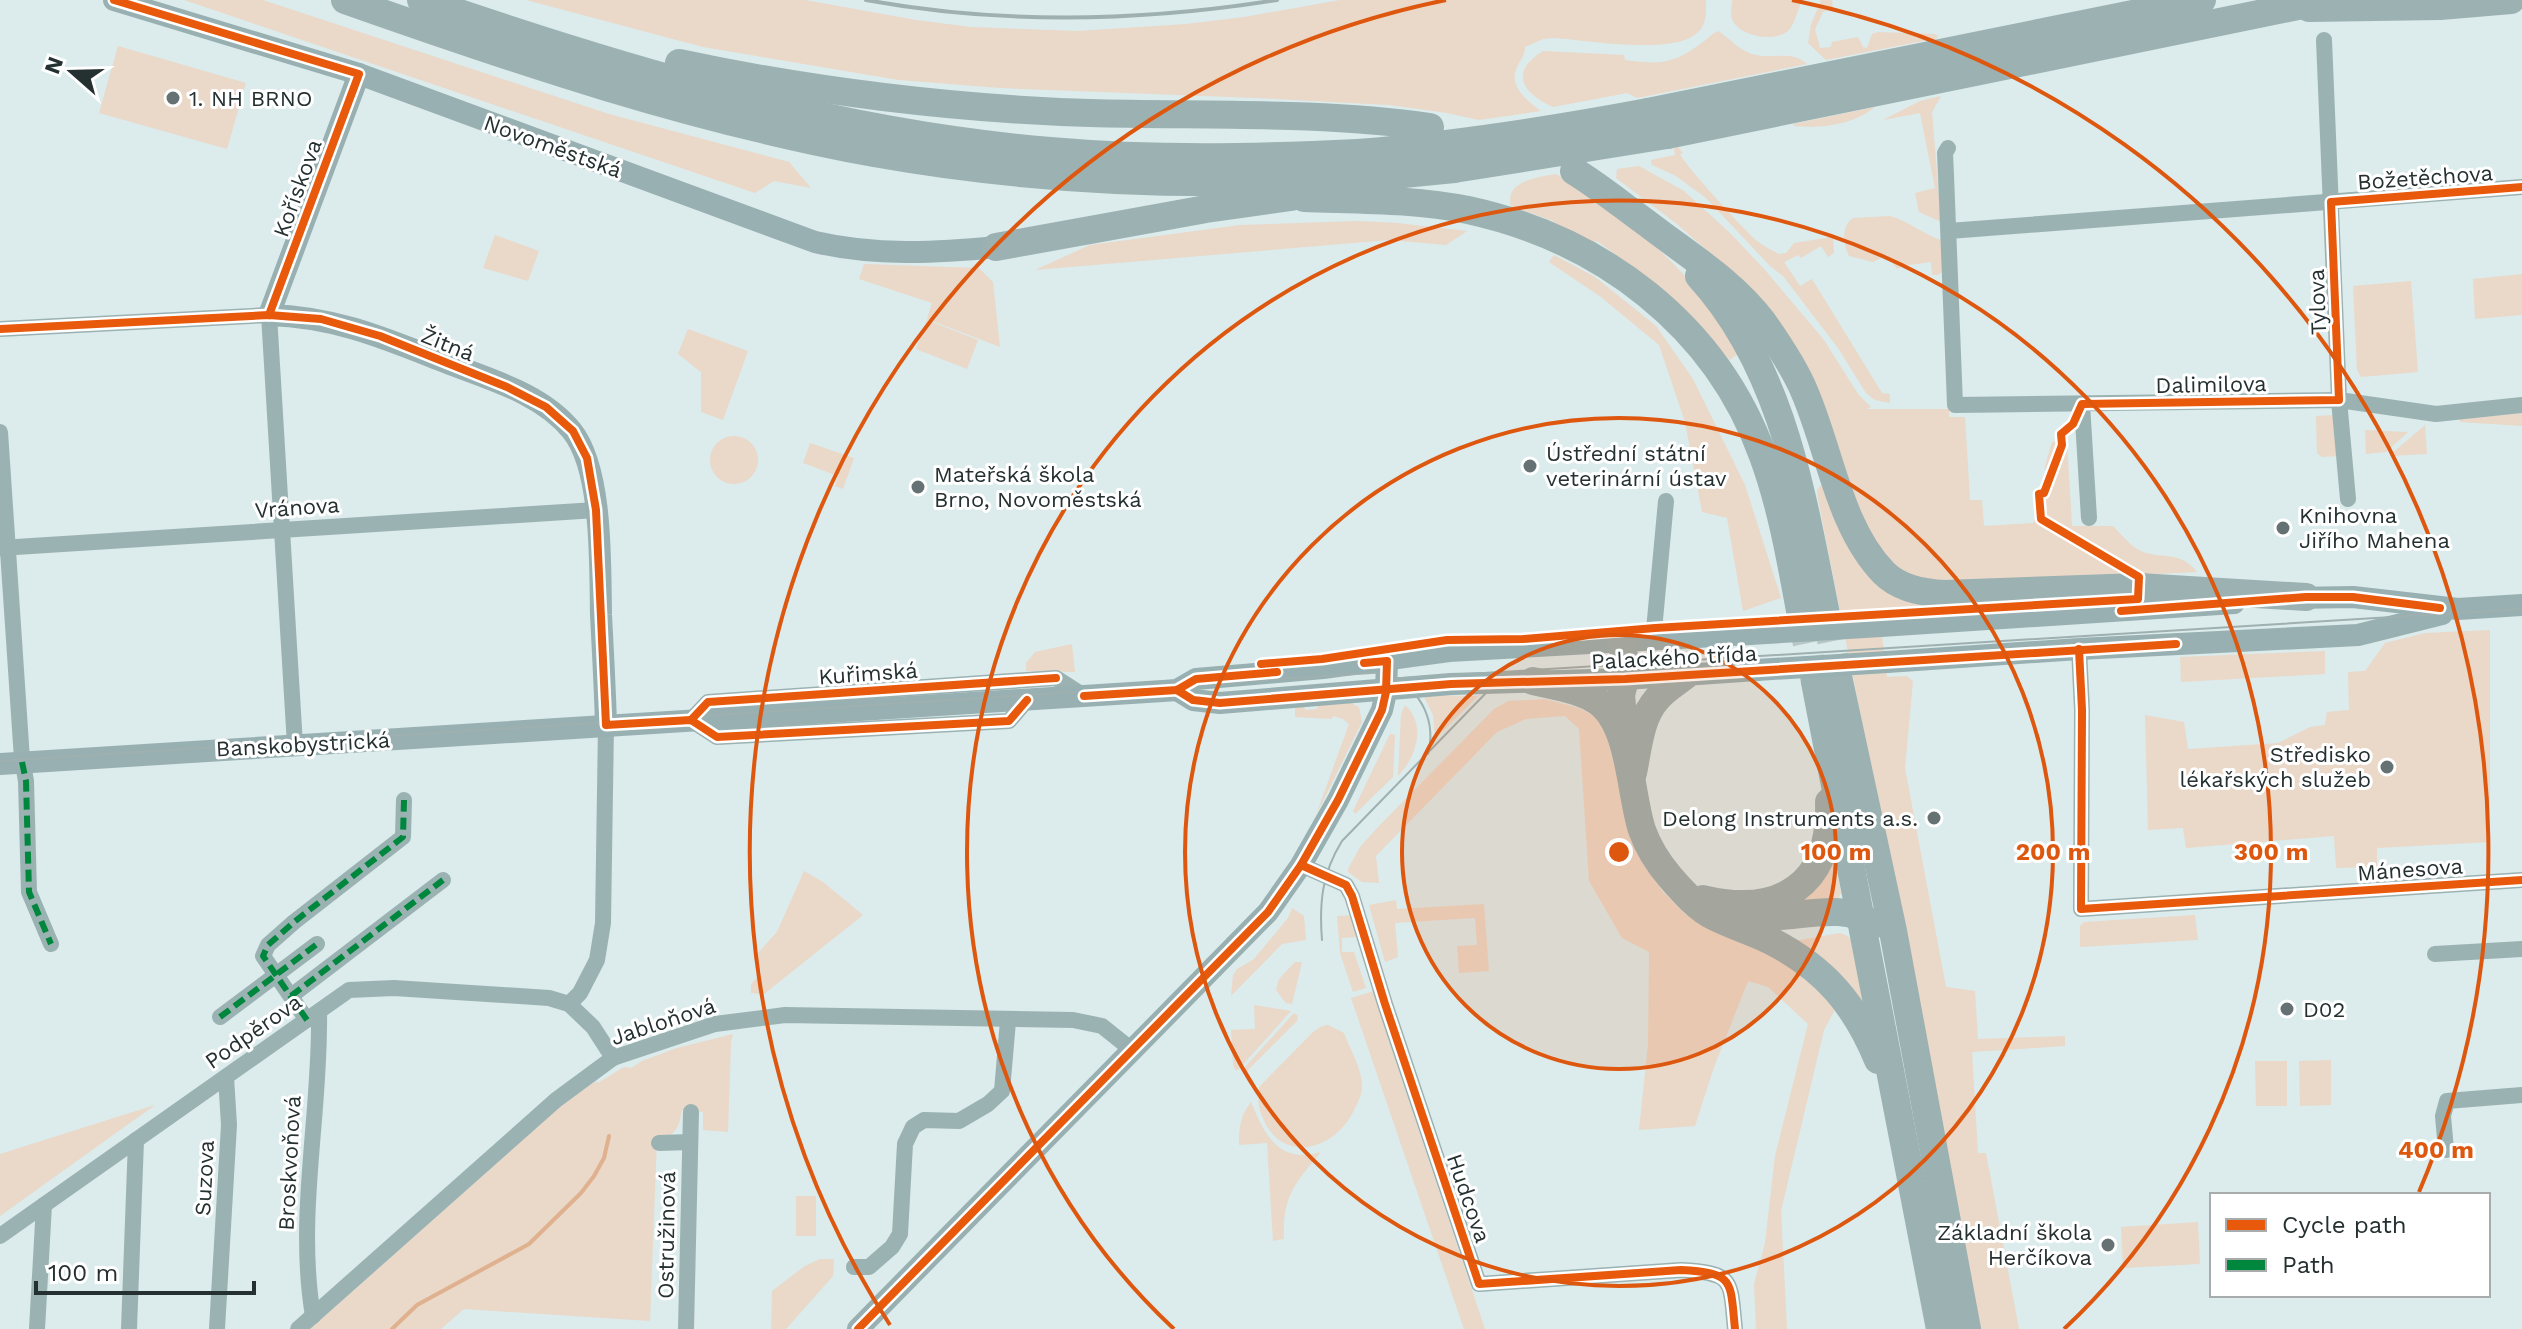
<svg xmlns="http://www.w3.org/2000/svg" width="2522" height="1329" font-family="'Work Sans',sans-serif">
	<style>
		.green { fill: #ead8c8 }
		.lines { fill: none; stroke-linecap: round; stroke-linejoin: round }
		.stream { stroke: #e0b18f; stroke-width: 4 }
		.highway-tunnel { stroke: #b7c6c6; stroke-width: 28; stroke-dasharray: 28 14; stroke-linecap: butt }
		.street { stroke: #9bb2b3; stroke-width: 16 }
		.secondary { stroke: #98b0b1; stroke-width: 22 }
		.highway { stroke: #9cb1b2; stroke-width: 28 }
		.tram { stroke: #9fb0b0; stroke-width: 2 }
		.rail { stroke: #9fb0b0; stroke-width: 4 }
		.secondary-bridge { stroke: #98b0b1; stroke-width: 22 }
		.highway-bridge { stroke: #9cb1b2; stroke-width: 28 }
		.quiet { stroke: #00873e; stroke-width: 6; stroke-dasharray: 12 6; stroke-linecap: butt }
		.cycleway-casing { stroke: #fff; stroke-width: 13 }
		.cycleway { stroke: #e8590c; stroke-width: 8 }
		.ring { fill: none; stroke: #de570e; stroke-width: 4 }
		.poi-dot { fill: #657172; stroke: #fff; stroke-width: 3 }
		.labels { text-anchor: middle; stroke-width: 6; stroke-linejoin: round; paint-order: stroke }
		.poi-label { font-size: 22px; fill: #253030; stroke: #fff; text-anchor: start }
		.street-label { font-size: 22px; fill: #253030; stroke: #fff }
		.centre { fill: #de570e; stroke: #fff; stroke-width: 4 }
		.ring-label { font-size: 24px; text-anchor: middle; font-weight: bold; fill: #de570e; stroke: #fff; stroke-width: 6; stroke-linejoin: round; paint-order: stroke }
	</style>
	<rect width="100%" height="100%" fill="#dcebec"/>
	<g class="green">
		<polygon points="184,0 263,0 609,114 789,162 811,188 774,181 755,193"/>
		<path d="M526,0H805L916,20L971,27L1077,31L1186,24L1244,17L1340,0H1706C1706,10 1707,22 1700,30C1679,57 1587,40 1554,38L1543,39L1525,47C1525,56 1519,61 1516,70C1509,87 1529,102 1541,111L1479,120L1447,113L1389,105L1256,98L1000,88L899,80L703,47Z"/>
		<path d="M1732,0H1802C1798,9 1795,23 1789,30C1776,43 1739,37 1732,19C1730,14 1732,6 1732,0Z"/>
		<polygon points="1821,0 1832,0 1833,8 1823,12 1815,29 1820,48 1831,47 1832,42 1858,37 1863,47 1867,48 1872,34 1878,32 1936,34 1938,38 1826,60 1808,43 1811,25"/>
		<path d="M1718,31C1731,39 1740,52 1756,55C1774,59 1792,50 1807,64L1637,98L1627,93L1553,107C1522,93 1509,72 1543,51L1624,55L1625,60C1660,65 1674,64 1703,42C1709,38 1711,34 1718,31Z"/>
		<polygon points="118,46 246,83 227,149 99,113"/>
		<polygon points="1941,96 1932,112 1941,222 1919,212 1915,193 1935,188 1920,113 1883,120 1920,101"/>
		<path d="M1875,107C1855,124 1821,129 1794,126L1793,124Z"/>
		<path d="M1678,147L1683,153L1680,154C1683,163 1745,231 1757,241C1763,246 1772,250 1779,254L1786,253L1794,243L1826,238L1833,234L1834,253L1828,257L1821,246L1801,258L1798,255L1784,262L1800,286L1812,279L1882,393L1890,394V403L1875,400L1866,393L1838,348L1783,276L1770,266L1706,198L1676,176L1652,165L1651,160L1675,155L1674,148Z"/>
		<path d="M1639,166L1684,191L1730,233L1765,270L1824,340L1858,394L1871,407L1866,409H1949V417H1965L1970,500H1982L1984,526L2033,523L2045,501V466L2052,442H2067L2072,526H2113C2121,534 2132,548 2143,552C2164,559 2181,551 2197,572L1932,585L1889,564L1711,254L1677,224L1616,178L1617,169Z"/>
		<path d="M1556,174C1614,208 1669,252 1710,306C1721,320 1729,338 1739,353L1730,360L1664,290L1597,241L1594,244L1553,225V221L1511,206C1504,181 1538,177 1556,174Z"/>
		<path d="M1890,216C1909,221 1924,235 1944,241V270L1938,275H1932L1931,262L1903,266L1897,269L1887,255L1873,262L1849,256C1843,244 1841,226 1853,218Z"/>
		<polygon points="1357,221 1397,223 1467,231 1446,245 1389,240 1035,270 1090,245 1240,225"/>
		<polygon points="495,235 539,251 528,281 483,268"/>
		<polygon points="1554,255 1595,277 1656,326 1693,379 1745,485 1781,598 1743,611 1727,518 1702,512 1685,422 1659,345 1601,297 1549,262"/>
		<polygon points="864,264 979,268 993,282 1000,347 927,319 932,303 859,279"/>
		<polygon points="2522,274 2522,315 2475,319 2473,279"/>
		<polygon points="2411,281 2418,372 2361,377 2357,370 2353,286"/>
		<polygon points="927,320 978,340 967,369 916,349"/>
		<polygon points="688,329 748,351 723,420 701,412 701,372 678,354"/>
		<polygon points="2522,413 2522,426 2460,422 2460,419"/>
		<polygon points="2334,415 2339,456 2322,457 2317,453 2316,416"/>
		<polygon points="2425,425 2427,454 2389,456"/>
		<polygon points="2365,430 2408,432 2386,452 2366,454"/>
		<circle cx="734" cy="460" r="24"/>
		<polygon points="810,443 854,458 843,489 835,486 838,476 803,463"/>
		<polygon points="1822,484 1874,572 1977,604 1879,611 1887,677 1907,676 1913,681 1905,768 1946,987 1975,991 1978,1039 2065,1036 2065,1046 1972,1052 1978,1153 1986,1153 2019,1329 1981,1329 1818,499 1817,490"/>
		<polygon points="2490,630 2490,842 2377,848 2377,867 2336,868 2334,836 2186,848 2183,828 2148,830 2145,715 2184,722 2188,749 2278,743 2310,727 2325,725 2327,712 2349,710 2348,672 2365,671 2385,643 2425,633"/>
		<polygon points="1072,644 1075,672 1026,671 1026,663 1035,652"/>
		<polygon points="2325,651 2325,674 2181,682 2180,657"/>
		<polygon points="1423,695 1478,696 1435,739 1433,715"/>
		<polygon points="1545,699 1579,708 1596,717 1600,712 1641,860 1663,892 1685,914 1776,955 1837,1006 1824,1030 1781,1211 1787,1329 1756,1329 1754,1284 1765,1243 1775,1156 1808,1024 1768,987 1748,981 1713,1070 1695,1126 1639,1130 1648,1044 1649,952 1622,938 1589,881 1579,729 1565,716 1526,719 1497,732 1376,856 1379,883 1362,882 1348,872 1348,869 1360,847 1379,826 1494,709 1508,701"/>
		<polygon points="1351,703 1359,707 1362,722 1316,815 1349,724 1343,719 1333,716 1332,719 1295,717 1295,706 1304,706 1305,710 1317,709 1318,705"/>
		<path d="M1405,705C1427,725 1416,757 1398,776L1401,714Z"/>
		<polygon points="1390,734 1395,735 1393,777 1355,814 1353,811"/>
		<polygon points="1834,856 1841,893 1837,903 1788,903"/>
		<polygon points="804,871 823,882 863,915 764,994 751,993 751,984 761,973 756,955 777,932"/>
		<polygon points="1396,900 1397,909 1484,904 1489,971 1459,973 1457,946 1477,945 1475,918 1395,923 1398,957 1385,962 1369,905"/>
		<polygon points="1292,908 1304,916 1306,940 1282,944 1231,996 1233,975 1237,969 1254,959 1288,918"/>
		<polygon points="1354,915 1389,1041 1485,1329 1464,1329 1351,998 1374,991 1356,937 1342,938 1342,952 1354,952 1366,988 1353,992 1340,953 1337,916"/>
		<polygon points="2195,915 2198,940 2080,947 2080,926 2084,922"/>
		<polygon points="1840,933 1848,936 1851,941 1864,1006 1794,941"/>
		<polygon points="1295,962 1302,962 1292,1004 1286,1003 1276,990 1279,979"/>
		<polygon points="1254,1005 1291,1011 1238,1070 1235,1070 1233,1064 1231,1030 1255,1029"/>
		<polygon points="1294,1013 1298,1016 1297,1021 1246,1072 1245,1067"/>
		<path d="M1328,1025L1344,1033C1350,1049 1362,1069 1362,1086C1362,1096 1356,1106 1352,1114C1330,1153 1280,1163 1262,1116C1258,1106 1257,1097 1260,1086L1313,1032L1322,1026Z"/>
		<path d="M733,1034L731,1042L728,1132L703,1130V1112L682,1110C679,1128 676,1136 657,1139L650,1321L464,1309L441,1329H310L561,1106L596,1081L598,1083L624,1067L631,1068L642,1061L677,1048Z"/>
		<polygon points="2331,1060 2331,1105 2300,1106 2299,1061"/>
		<polygon points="2255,1061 2287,1061 2287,1106 2256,1106"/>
		<path d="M1251,1102C1264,1133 1278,1165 1321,1152C1295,1183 1282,1197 1284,1239L1273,1241L1267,1143L1239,1145C1239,1128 1240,1116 1251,1102Z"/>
		<polygon points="155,1105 0,1216 0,1154"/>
		<rect x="796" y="1196" width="20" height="40"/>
		<polygon points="2198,1222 2200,1264 2123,1268 2121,1227"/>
		<polygon points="820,1259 834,1259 833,1276 786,1329 771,1329 772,1291 805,1266"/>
	</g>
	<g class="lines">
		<polyline class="stream" points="392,1329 417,1305 529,1244 581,1193 594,1176 604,1158 609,1136"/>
		<g class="highway-tunnel">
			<polyline points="1826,614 1839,681"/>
			<polyline points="1801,616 1815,682"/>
		</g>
		<g class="street">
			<polyline points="2324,40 2339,400 2348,499"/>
			<polyline points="1948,148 1945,153 1946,175 1955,405 2339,400 2436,414 2522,405"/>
			<polyline points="1949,231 2522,187"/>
			<polyline points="0,329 269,315 295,745"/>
			<polyline points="2082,404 2089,518"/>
			<polyline points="0,432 22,759 26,781 29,892 51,944"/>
			<polyline points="0,548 596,510"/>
			<polyline points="1653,641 1666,501"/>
			<polyline points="2079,649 2082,710 2081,909 2522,880"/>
			<polyline points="1027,700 1009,721 717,737 691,720 708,702 1056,678 1084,696"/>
			<path d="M1301,865L1346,885L1352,896L1385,1004L1479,1284L1681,1270C1735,1273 1730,1280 1735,1329"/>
			<polyline points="2435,954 2522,949"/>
			<polyline points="291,996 443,880"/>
			<polyline points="569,1004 580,993 597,960 603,923 606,725"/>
			<polyline points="220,1017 317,944"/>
			<polyline points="307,1020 263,956 268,945 294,922 403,837 404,800"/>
			<polyline points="659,1143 690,1142"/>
			<polyline points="2446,1150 2443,1116 2447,1101 2522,1095"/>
			<polyline points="0,1236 349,990 394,988 549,998 569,1004 593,1027 613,1058"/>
			<polyline points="854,1267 869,1267 892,1247 900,1234 905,1144 913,1127 924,1120 959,1121 988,1104 1002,1091 1008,1021"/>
			<path d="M313,1316C296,1215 321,1113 319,1012"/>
			<polyline points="37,1329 44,1205"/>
			<polyline points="129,1329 136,1140"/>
			<polyline points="217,1329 229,1125 226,1077"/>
			<polyline points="298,1329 556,1100 613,1058 715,1024 785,1015 1073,1020 1102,1026 1132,1050"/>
			<polyline points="686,1329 691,1112"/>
		</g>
		<g class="secondary">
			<path d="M114,0L359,74L815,242C875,256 936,253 996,247"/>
			<path d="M359,74L269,315C336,317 384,338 445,362C488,379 542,393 572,431C603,470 600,566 601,615C603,652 605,689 606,725"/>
			<polyline points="2292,598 2353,597 2458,609 2522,605"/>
			<polyline points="1881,626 2234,603"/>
			<polyline points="1887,662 2079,649 2358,635 2442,614"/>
			<polyline points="1177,690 1193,700 1220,703 1451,684 1625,679 1757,670"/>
			<polyline points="0,764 1163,691 1177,690 1196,679 1323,668 1449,651 1750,634"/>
			<polyline points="858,1329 1268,912 1301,865 1338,800 1382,710 1386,692 1387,661"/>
		</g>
		<g class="highway">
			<path d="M345,0C518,61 693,120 874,153C1066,187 1261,190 1454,169"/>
			<path d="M421,0C625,70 834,133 1050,151C1152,160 1255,158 1358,153"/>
			<polyline points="2309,8 2440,6 2511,0"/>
			<path d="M679,63C810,91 956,109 1090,113C1203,116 1317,111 1430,127"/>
			<polyline points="1648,112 2202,0"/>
			<polyline points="1667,135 2327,0"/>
			<path d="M1574,171C1600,187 1623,206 1648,224C1688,255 1732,281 1763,322C1777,342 1791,363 1801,384C1829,443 1837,525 1884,573C1900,589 1924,593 1945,594L2139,587L2306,597"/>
			<path d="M1304,198C1359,200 1415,199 1468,210C1601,239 1716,325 1763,456C1782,508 1791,562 1801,616"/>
			<polyline points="996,247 1206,209 1291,197"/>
			<path d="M1699,276C1784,369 1802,496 1826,614"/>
			<polyline points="1623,642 1625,679 1621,695 1625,736"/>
			<path d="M1533,681C1553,686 1579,689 1597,701C1631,723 1630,795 1642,830C1648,847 1658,863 1670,877C1682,891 1698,909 1715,917C1733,926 1753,932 1771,941C1825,969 1855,1004 1878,1060"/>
			<polyline points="1839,681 1893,931 1967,1329"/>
			<polyline points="1815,682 1940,1329"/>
			<path d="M1633,773C1638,749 1640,718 1657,699C1665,689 1678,682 1687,674"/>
			<path d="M1703,899C1779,917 1832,886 1829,802"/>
			<path d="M1751,916C1790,922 1843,898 1873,925"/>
		</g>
		<g class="tram">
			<path d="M1393,678C1423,692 1436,723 1428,754"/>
			<polyline points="1387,679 2522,609"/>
			<polyline points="0,761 1387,672"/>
			<path d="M1322,940C1319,903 1322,873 1342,841L1485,694L1498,683L1518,671"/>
		</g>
		<path class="rail" d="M866,0C1003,25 1139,22 1277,0"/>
		<g class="secondary-bridge">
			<polyline points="1750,634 1881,626"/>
			<polyline points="1757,670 1887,662"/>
		</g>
		<g class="highway-bridge">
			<path d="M1358,153C1456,145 1552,130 1648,112"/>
			<polyline points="1454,169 1667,135"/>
		</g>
		<g class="quiet">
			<polyline points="22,762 26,781 29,892 51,944"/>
			<polyline points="291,996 443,880"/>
			<polyline points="220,1017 317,944"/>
			<polyline points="307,1020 263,956 268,945 294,922 403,837 404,800"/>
		</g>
		<g class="cycleway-casing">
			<g id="cycleway">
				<polyline points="114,0 359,74 269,315"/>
				<polyline points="0,329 269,315 321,319 380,336 507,387 546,407 573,431 587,458 596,510 606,725 691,720 717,737 1009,721 1027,700"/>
				<polyline points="2121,611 2306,597 2353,597 2440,608"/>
				<polyline points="2079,649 2082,710 2081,909 2522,880"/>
				<polyline points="1261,664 1322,659 1447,640 1523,639 1655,628 2138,599 2139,577 2041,519 2039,494 2044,493 2062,445 2061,434 2073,424 2082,404 2339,400 2331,202 2522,187"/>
				<polyline points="1177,690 1193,700 1220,703 1451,684 1625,679 2176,644"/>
				<polyline points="1084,696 1177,690 1196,679 1277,672"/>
				<polyline points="691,720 708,702 1056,678"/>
				<path d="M1301,865L1346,885L1352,896L1385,1004L1479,1284L1681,1270C1735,1273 1730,1280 1735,1329"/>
				<polyline points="858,1329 1268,912 1301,865 1338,800 1382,710 1386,692 1387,661 1364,663"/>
			</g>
		</g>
		<use href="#cycleway" class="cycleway"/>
	</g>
	<circle cx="1619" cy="852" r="217" fill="#de570e" fill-opacity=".12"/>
	<g class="ring">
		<circle cx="1619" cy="852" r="217"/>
		<circle cx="1619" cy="852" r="434"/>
		<path d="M1174 1329A652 652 0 1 1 2064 1329"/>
		<path d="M890 1325A869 869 0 0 1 1446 0M1792 0A869 869 0 0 1 2419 1192"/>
	</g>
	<g class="poi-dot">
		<circle cx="173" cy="98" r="8"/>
		<circle cx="1530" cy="466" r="8"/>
		<circle cx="918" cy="487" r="8"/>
		<circle cx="2283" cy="528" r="8"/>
		<circle cx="2387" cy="767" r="8"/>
		<circle cx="1934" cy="818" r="8"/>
		<circle cx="2287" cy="1009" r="8"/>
		<circle cx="2108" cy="1245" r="8"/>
	</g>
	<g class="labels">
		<g class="poi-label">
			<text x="189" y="106">1. NH BRNO</text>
			<text x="1546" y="461">Ústřední státní<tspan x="1546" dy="25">veterinární ústav</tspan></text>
			<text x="934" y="482">Mateřská škola<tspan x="934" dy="25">Brno, Novoměstská</tspan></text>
			<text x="2299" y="523">Knihovna<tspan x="2299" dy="25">Jiřího Mahena</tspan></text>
			<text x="2371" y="762" text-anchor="end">Středisko<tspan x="2371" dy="25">lékařských služeb</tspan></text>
			<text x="1918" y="826" text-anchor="end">Delong Instruments a.s.</text>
			<text x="2303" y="1017">D02</text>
			<text x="2092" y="1240" text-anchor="end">Základní škola<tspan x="2092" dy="25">Herčíkova</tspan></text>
		</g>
		<g class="street-label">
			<text transform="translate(553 146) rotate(20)" y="8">Novoměstská</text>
			<text transform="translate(2425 177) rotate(-4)" y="8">Božetěchova</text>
			<text transform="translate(297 188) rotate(-70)" y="8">Kořískova</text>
			<text transform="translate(2317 302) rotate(-92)" y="8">Tylova</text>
			<text transform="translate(448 344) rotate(22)" y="8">Žitná</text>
			<text transform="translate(2211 384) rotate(-1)" y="8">Dalimilova</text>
			<text transform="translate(297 507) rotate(-4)" y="8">Vránova</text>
			<text transform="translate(1674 657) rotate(-3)" y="8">Palackého třída</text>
			<text transform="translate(868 673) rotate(-4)" y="8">Kuřimská</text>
			<text transform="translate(303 744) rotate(-3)" y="8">Banskobystrická</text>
			<text transform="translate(2410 869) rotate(-4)" y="8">Mánesova</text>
			<text transform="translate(663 1021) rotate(-18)" y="8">Jabloňová</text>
			<text transform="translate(253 1031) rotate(-35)" y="8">Podpěrova</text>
			<text transform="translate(289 1163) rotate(-87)" y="8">Broskvoňová</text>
			<text transform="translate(204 1178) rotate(-87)" y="8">Suzova</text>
			<text transform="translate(1469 1198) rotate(71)" y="8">Hudcova</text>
			<text transform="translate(666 1235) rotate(-89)" y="8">Ostružinová</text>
		</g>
	</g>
	<circle cx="1619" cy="852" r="12" class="centre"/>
	<g class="ring-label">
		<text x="1836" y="860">100 m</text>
		<text x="2053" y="860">200 m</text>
		<text x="2271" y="860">300 m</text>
		<text x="2436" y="1158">400 m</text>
	</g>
	<rect x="2210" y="1193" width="280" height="104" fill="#ffffff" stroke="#a8acac" stroke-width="2"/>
	<rect x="2226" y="1219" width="40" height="12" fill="#e8590c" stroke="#a8acac" stroke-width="2"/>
	<text x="2282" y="1233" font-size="24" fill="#253030">Cycle path</text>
	<rect x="2226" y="1259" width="40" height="12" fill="#00873e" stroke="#a8acac" stroke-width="2"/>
	<text x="2282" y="1273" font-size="24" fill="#253030">Path</text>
	<g transform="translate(72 72) rotate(290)" stroke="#ffffff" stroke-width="6" paint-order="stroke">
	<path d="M0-6L14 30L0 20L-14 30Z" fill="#253030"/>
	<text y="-12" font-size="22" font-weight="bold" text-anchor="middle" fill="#253030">N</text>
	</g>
	<path d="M36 1281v12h218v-12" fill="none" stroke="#253030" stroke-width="4"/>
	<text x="48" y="1281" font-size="24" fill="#253030" stroke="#ffffff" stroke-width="6" paint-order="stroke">100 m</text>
</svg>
